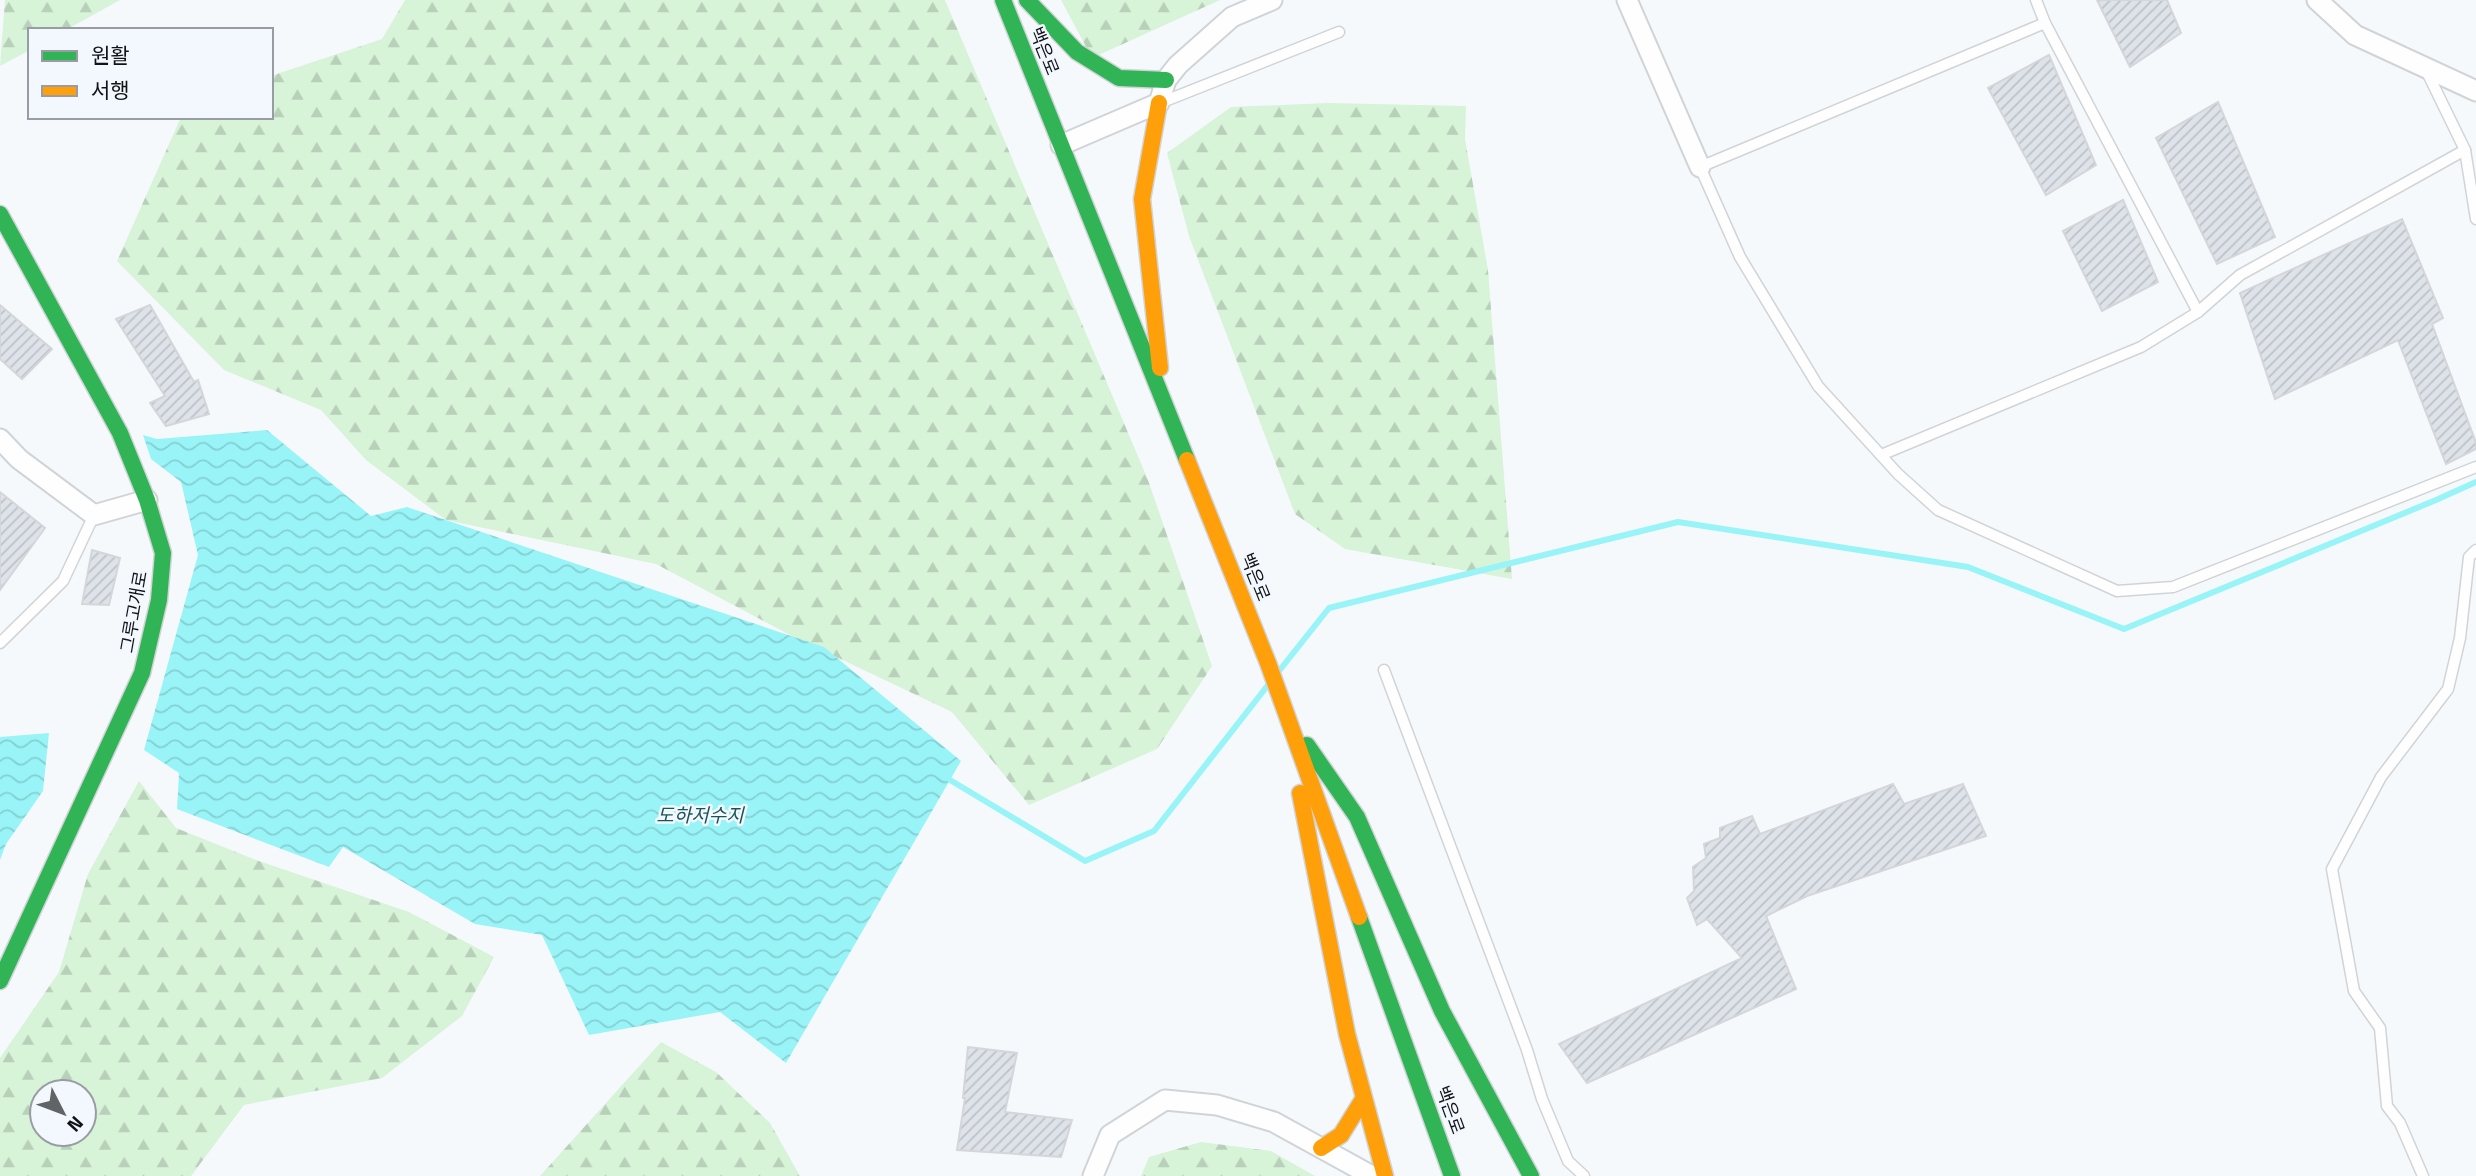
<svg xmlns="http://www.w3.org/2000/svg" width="2476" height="1176" font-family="'Titillium Web','Noto Sans KR',sans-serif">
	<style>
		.forest { fill: url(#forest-firs); fill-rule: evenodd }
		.water { fill: url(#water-waves) }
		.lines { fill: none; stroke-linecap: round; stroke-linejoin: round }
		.stream { stroke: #99f4f7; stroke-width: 6 }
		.building { fill: url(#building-hatch); stroke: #d4d6d9; stroke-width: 2 }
		.lane-casing { stroke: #d1d4d7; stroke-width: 13 }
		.street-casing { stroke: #d1d4d7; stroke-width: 23 }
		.fast-casing { stroke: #d1d4d7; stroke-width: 19 }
		.slow-casing { stroke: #d1d4d7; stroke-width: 19 }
		.lane { stroke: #fefeff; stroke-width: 10 }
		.street { stroke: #fefeff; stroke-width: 19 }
		.fast { stroke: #30b455; stroke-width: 16 }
		.slow { stroke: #ff9f0a; stroke-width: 16 }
		.labels { text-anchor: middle; stroke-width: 5; stroke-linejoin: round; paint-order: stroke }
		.street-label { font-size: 18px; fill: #111316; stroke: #f3f8ff }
		.water-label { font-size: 19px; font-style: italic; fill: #1c5455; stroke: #f3f8ff }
	</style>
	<defs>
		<pattern id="forest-firs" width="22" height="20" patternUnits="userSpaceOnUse" patternTransform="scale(1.75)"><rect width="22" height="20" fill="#d7f3d8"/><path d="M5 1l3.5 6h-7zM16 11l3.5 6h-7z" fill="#b8cfb9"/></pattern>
		<pattern id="water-waves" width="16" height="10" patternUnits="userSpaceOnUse" patternTransform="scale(1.75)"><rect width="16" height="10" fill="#99f4f7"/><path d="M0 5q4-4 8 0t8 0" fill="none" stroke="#83d0d3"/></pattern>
		<pattern id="building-hatch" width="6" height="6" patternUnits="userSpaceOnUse" patternTransform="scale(1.75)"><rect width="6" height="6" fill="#dee3ea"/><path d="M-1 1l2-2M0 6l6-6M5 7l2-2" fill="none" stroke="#bdc2c8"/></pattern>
	</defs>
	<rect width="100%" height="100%" fill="#f6f9fc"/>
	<g class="forest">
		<polygon points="5,0 120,0 66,30 30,30 30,50 0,66"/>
		<polygon points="405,0 945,0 1148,480 1212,666 1157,749 1029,805 952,712 790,635 656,564 446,520 366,460 321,410 224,370 117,261 181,117 271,117 271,76 382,39"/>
		<polygon points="1061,0 1220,0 1092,58"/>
		<polygon points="1328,103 1466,106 1465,139 1488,270 1512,579 1345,549 1295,514 1189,236 1167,153 1231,107"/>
		<path d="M139,781L176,828L256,860L409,912L494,957L462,1016L382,1078L244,1105L191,1176H0V1058L59,972L88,874ZM42,1092H84V1134H42Z"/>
		<polygon points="661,1042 716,1072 770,1123 800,1176 540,1176"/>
		<polygon points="1201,1142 1271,1151 1315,1176 1141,1176 1149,1157"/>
	</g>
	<g class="water">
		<polygon points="267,430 371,516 407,507 824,647 961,761 786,1063 720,1012 589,1035 542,935 475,924 343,847 329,867 177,809 179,773 144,750 198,555 181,482 151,459 143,435 157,439"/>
		<polygon points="49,733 43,791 6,844 0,860 0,737"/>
	</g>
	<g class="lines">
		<g class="stream">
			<polyline points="1279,671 1329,608 1678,522 1968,567 2124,629 2436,500 2476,482"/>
			<polyline points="950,780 1085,861 1154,831 1268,685"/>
		</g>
	</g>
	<g class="building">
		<polygon points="2097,0 2167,0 2181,33 2130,67"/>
		<polygon points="2049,55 2096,165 2046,195 1988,88"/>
		<polygon points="2218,102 2275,237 2217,264 2156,138"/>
		<polygon points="2123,200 2158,282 2102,311 2063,231"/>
		<polygon points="2402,219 2443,318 2432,324 2476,443 2476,449 2446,464 2398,340 2275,399 2240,293"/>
		<polygon points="0,305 52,349 22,379 0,359"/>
		<polygon points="150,305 194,382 198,380 209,414 166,426 150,403 165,396 116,319"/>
		<polygon points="0,492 45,528 0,590"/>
		<polygon points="92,550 120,558 109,605 82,604"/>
		<polygon points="1893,784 1904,804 1963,784 1986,836 1807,896 1766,916 1796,989 1587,1083 1559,1044 1742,958 1707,919 1697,925 1687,898 1694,891 1693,867 1706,858 1704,844 1720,838 1720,828 1752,816 1760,834"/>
		<polygon points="968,1047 1017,1053 1005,1112 1072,1120 1061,1157 957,1150 965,1098 963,1098"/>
	</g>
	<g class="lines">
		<g class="lane-casing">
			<g id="lane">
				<polyline points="2036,0 2045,23 2198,312"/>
				<polyline points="2045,23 1700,167 1740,257 1818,386 1898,474 1938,510 2117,591 2173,587 2476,467"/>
				<polyline points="2426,70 2465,150 2476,219"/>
				<polyline points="1160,103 1339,32"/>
				<polyline points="1881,455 2141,347 2198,312 2240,275 2465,150"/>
				<polyline points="0,643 63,581 94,515"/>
				<polyline points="1384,670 1527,1050 1542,1099 1568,1161 1584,1176"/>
				<polyline points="2423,1176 2400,1123 2387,1106 2380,1028 2354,991 2332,869 2381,777 2448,689 2460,638 2469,557 2476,550"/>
			</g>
		</g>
		<g class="street-casing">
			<g id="street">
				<polyline points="1627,0 1700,167"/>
				<polyline points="2317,0 2355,35 2476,91"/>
				<polyline points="1061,145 1159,103 1166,80 1178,65 1232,17 1272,0"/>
				<polyline points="0,439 19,459 94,515 147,500"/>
				<polyline points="1093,1176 1110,1135 1165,1100 1217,1105 1274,1122 1372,1176"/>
			</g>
		</g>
		<g class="fast-casing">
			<g id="fast">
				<polyline points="1003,0 1187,460"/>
				<polyline points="1027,0 1077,52 1119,78 1166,80"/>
				<polyline points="0,214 120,433 147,500 163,553 159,600 142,673 0,981"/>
				<polyline points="1307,745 1357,817 1442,1011 1531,1176"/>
				<polyline points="1359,917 1452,1176"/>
			</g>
		</g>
		<g class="slow-casing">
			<g id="slow">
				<polyline points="1159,103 1142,199 1160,368"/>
				<polyline points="1187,460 1268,663 1359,917"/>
				<polyline points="1300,793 1347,1034 1385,1176"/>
				<polyline points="1321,1148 1341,1135 1362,1101"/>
			</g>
		</g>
		<use href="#lane" class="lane"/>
		<use href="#street" class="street"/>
		<use href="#fast" class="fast"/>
		<use href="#slow" class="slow"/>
	</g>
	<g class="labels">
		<g class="street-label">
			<text transform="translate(1044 51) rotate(68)" y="6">백은로</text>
			<text transform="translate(1255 577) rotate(68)" y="6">백은로</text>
			<text transform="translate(134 612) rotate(-80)" y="6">그루고개로</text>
			<text transform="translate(1450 1110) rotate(70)" y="6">백은로</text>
		</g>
		<g class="water-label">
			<text x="700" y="822">도하저수지</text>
		</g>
	</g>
	<rect x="28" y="28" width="245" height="91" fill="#f3f8ff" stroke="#999ca2" stroke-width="2"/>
	<rect x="42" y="51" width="35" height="10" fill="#30b455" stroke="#999ca2" stroke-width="2"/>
	<text x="91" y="63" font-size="21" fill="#111316">원활</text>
	<rect x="42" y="86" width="35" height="10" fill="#ff9f0a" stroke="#999ca2" stroke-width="2"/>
	<text x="91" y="98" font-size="21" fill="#111316">서행</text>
	<g transform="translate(63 1113) rotate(132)"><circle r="33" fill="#f3f8ff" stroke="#999ca2" stroke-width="2"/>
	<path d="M0-5L12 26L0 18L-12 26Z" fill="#616466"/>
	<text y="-10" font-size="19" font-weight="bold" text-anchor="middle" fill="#111316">N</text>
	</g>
</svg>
